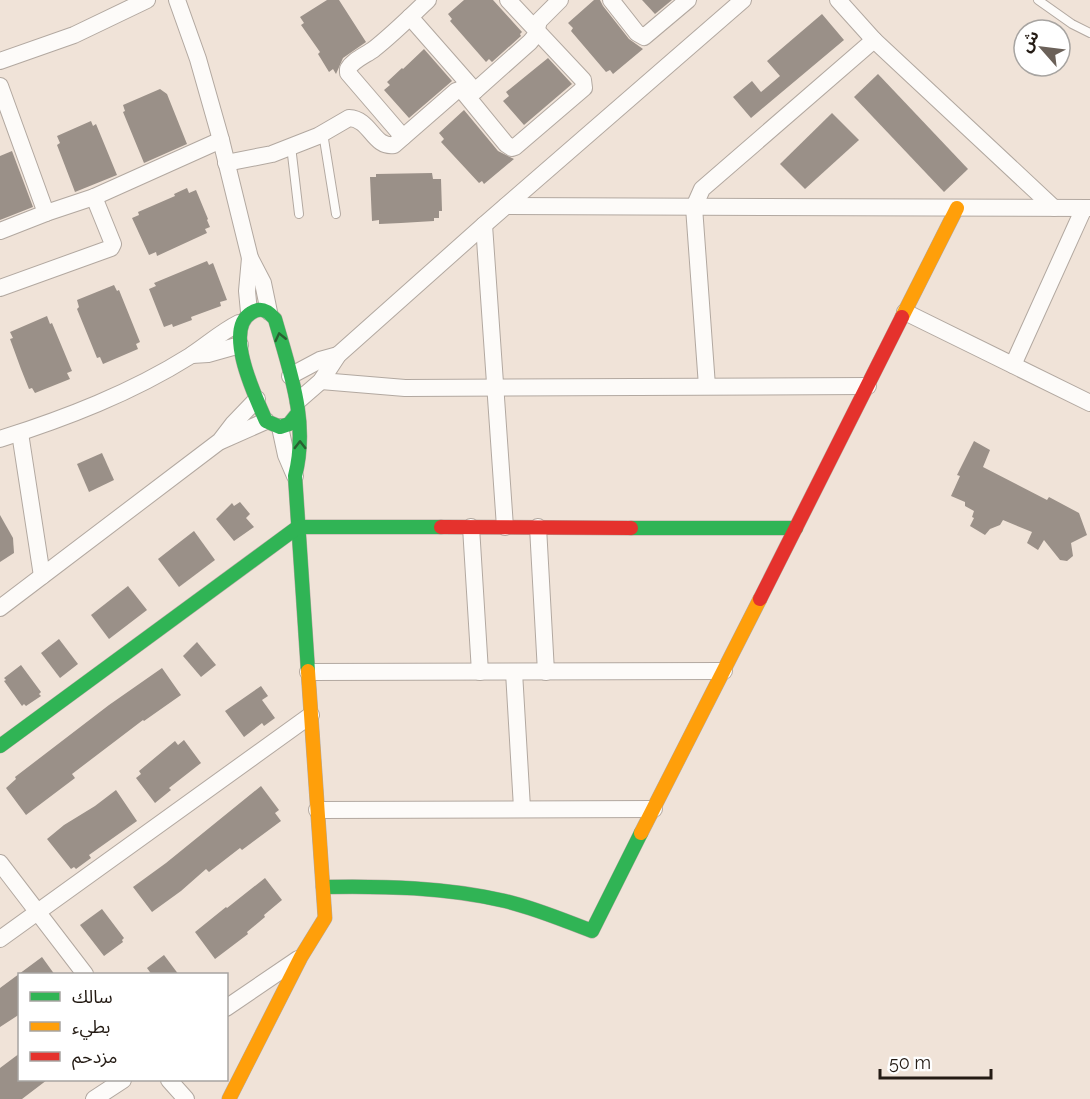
<svg xmlns="http://www.w3.org/2000/svg" width="1090" height="1099" font-family="Raleway,'Noto Sans Arabic',sans-serif">
	<style>
		.building { fill: #9a9088 }
		.lines { fill: none; stroke-linecap: round; stroke-linejoin: round }
		.lane-casing { stroke: #b2a8a0; stroke-width: 10 }
		.street-casing { stroke: #b2a8a0; stroke-width: 18 }
		.fast-casing { stroke: #b2a8a0; stroke-width: 15 }
		.slow-casing { stroke: #b2a8a0; stroke-width: 15 }
		.jam-casing { stroke: #b2a8a0; stroke-width: 15 }
		.lane { stroke: #fdfbf9; stroke-width: 8 }
		.street { stroke: #fdfbf9; stroke-width: 16 }
		.fast { stroke: #30b455; stroke-width: 14 }
		.slow { stroke: #ff9f0a; stroke-width: 14 }
		.jam { stroke: #e5322d; stroke-width: 14 }
		.oneway { stroke: #296031 }
	</style>
	<rect width="100%" height="100%" fill="#f0e3d8"/>
	<g class="building">
		<polygon points="327,0 339,0 366,42 343,58 336,74 333,69 329,72 318,54 320,52 301,25 304,23 300,17"/>
		<polygon points="464,0 493,0 522,32 520,34 521,36 492,62 489,59 486,62 450,21 452,19 448,14"/>
		<polygon points="594,0 600,0 603,6 629,39 643,49 613,74 610,70 606,72 571,31 573,28 568,23"/>
		<polygon points="642,0 672,0 655,14"/>
		<polygon points="822,14 844,40 751,118 733,97 752,81 761,92 780,76 767,61"/>
		<polygon points="424,49 452,81 409,118 384,90 390,85 387,82 402,68 403,69"/>
		<polygon points="548,58 572,84 524,125 503,101 509,96 506,92"/>
		<polygon points="878,74 968,169 944,192 854,97"/>
		<polygon points="160,89 167,94 187,144 144,163 123,112 125,111 123,105"/>
		<polygon points="464,110 498,151 514,159 484,184 482,181 479,183 441,142 444,139 439,133"/>
		<polygon points="832,113 859,140 805,189 780,164"/>
		<polygon points="91,121 93,126 96,124 117,175 75,192 57,145 60,143 57,136"/>
		<polygon points="12,151 33,207 0,220 0,156"/>
		<polygon points="432,173 433,179 441,179 442,211 439,211 439,218 434,218 434,221 401,223 379,224 379,220 372,221 370,177 376,177 376,174"/>
		<polygon points="187,188 189,193 196,190 208,219 207,220 210,227 205,229 207,233 157,256 156,252 149,255 132,218 139,215 138,212 175,196 174,194"/>
		<polygon points="207,261 209,265 213,263 227,300 220,302 221,306 191,317 192,320 173,327 172,324 164,327 149,289 156,286 154,283"/>
		<polygon points="114,285 117,291 119,290 140,342 136,344 138,349 103,364 100,357 97,358 77,309 79,307 77,300"/>
		<polygon points="47,316 50,324 52,323 72,371 67,373 70,379 35,393 32,388 29,389 21,369 10,339 13,338 10,332"/>
		<polygon points="974,441 990,450 983,467 1047,500 1049,497 1079,513 1087,535 1071,543 1073,556 1067,561 1060,560 1044,540 1038,550 1027,543 1032,532 1003,520 1000,525 990,529 985,535 970,526 974,518 972,517 974,511 965,506 965,502 951,496 960,476 957,475"/>
		<polygon points="102,453 114,480 89,492 77,464"/>
		<polygon points="240,502 250,514 246,518 254,527 234,541 216,519 232,503 234,506"/>
		<polygon points="0,515 13,538 14,553 0,562"/>
		<polygon points="194,531 215,560 179,587 158,559"/>
		<polygon points="128,586 147,610 109,639 91,615"/>
		<polygon points="59,639 78,664 60,678 41,653"/>
		<polygon points="197,642 216,665 201,677 183,656"/>
		<polygon points="21,665 41,692 39,694 41,696 26,706 24,704 22,706 4,681 6,680 4,678"/>
		<polygon points="162,668 181,695 144,721 143,720 72,774 75,778 26,815 6,788 16,779 15,777 109,705"/>
		<polygon points="261,686 268,696 262,700 275,718 264,726 262,723 244,737 225,711"/>
		<polygon points="184,740 201,763 169,788 171,790 155,803 136,778 141,774 139,771 175,741 178,745"/>
		<polygon points="261,786 279,810 275,813 281,821 242,850 240,848 209,872 206,869 181,891 152,912 133,887 166,863"/>
		<polygon points="116,790 137,821 89,855 91,858 76,869 74,867 71,869 47,839 64,825 95,806"/>
		<polygon points="265,878 282,900 264,915 265,917 247,932 248,934 215,959 195,932 226,907 227,908"/>
		<polygon points="102,909 124,938 122,940 123,942 104,956 80,925"/>
		<polygon points="164,955 179,975 152,975 147,968"/>
		<polygon points="42,957 55,975 20,975 20,1014 0,1027 0,988"/>
		<polygon points="20,1053 20,1080 47,1080 22,1099 0,1099 0,1068"/>
	</g>
	<g class="lines">
		<g class="lane-casing">
			<g id="lane">
				<polyline points="1038,0 1072,24 1090,33"/>
				<polyline points="323,133 336,214"/>
				<polyline points="291,146 299,214"/>
			</g>
		</g>
		<g class="street-casing">
			<g id="street">
				<polyline points="177,0 198,59 221,140 250,258 263,283 269,312"/>
				<polyline points="611,0 637,33 644,37 688,0"/>
				<polyline points="838,0 874,40 1054,208"/>
				<polyline points="410,17 475,91"/>
				<polyline points="0,61 74,35 147,0"/>
				<polyline points="0,86 46,213 0,231"/>
				<polyline points="461,89 506,144 512,148 515,147 584,88 583,80 508,0"/>
				<path d="M403,137L348,73V69C353,60 366,55 374,49C393,34 411,16 428,0"/>
				<path d="M226,163L272,154L318,136L349,118C371,119 373,148 394,145L456,91L464,89L475,91L530,42L535,36L539,21L560,0"/>
				<polyline points="506,206 1090,208"/>
				<polyline points="46,213 94,197 221,140"/>
				<polyline points="484,225 505,527"/>
				<polyline points="0,288 111,248 113,244 94,197"/>
				<polyline points="249,312 247,291 250,258"/>
				<polyline points="905,312 1090,403"/>
				<polyline points="192,355 208,354 240,345"/>
				<polyline points="1013,365 1084,208"/>
				<polyline points="290,376 320,360 338,355"/>
				<polyline points="321,381 405,388 868,386"/>
				<polyline points="707,386 694,207 702,189 874,40"/>
				<polyline points="298,401 321,381 338,355 484,225 743,0"/>
				<polyline points="280,427 286,455 295,476"/>
				<polyline points="20,433 42,576"/>
				<path d="M0,439C66,418 131,393 190,356C207,345 221,332 239,323"/>
				<polyline points="221,441 266,421"/>
				<polyline points="471,527 480,672"/>
				<polyline points="538,527 546,672"/>
				<polyline points="0,608 220,441 233,424 257,399"/>
				<polyline points="308,672 724,671"/>
				<polyline points="514,672 522,808"/>
				<polyline points="317,810 654,809"/>
				<polyline points="0,863 85,974"/>
				<polyline points="0,939 311,715"/>
				<polyline points="226,1008 298,959"/>
				<polyline points="169,1080 186,1099"/>
				<polyline points="94,1099 123,1080"/>
			</g>
		</g>
		<g class="fast-casing">
			<g id="fast">
				<path d="M297,414L289,424L280,427L266,421C256,398 223,330 251,313C261,306 268,311 275,319C290,372 309,421 295,476L308,671"/>
				<polyline points="631,528 796,528"/>
				<polyline points="0,746 298,527 441,527"/>
				<path d="M323,887C384,886 445,887 505,901C535,908 563,920 592,931L641,833"/>
			</g>
		</g>
		<g class="slow-casing">
			<g id="slow">
				<polyline points="902,317 957,208"/>
				<polyline points="641,833 760,599"/>
				<polyline points="229,1099 301,957 325,918 308,671"/>
			</g>
		</g>
		<g class="jam-casing">
			<g id="jam">
				<polyline points="441,527 631,528"/>
				<polyline points="760,599 902,317"/>
			</g>
		</g>
		<use href="#lane" class="lane"/>
		<use href="#street" class="street"/>
		<use href="#fast" class="fast"/>
		<use href="#slow" class="slow"/>
		<use href="#jam" class="jam"/>
	</g>
	<defs><path id="oneway-chevron" d="M-2-3.5L2.5 0L-2 3.5" fill="none" stroke-width="1.6" stroke-linecap="round" stroke-linejoin="round" transform="scale(1.5)"/></defs>
	<g class="oneway">
		<use href="#oneway-chevron" transform="translate(280 337) rotate(-103)"/>
		<use href="#oneway-chevron" transform="translate(300 445) rotate(-90)"/>
	</g>
	<rect x="18" y="973" width="210" height="108" fill="#ffffff" stroke="#a7a4a1" stroke-width="1.5"/>
	<rect x="30" y="992" width="30" height="9" fill="#30b455" stroke="#a7a4a1" stroke-width="1.5"/>
	<text x="72" y="1003" font-size="18" fill="#241b14">سالك</text>
	<rect x="30" y="1022" width="30" height="9" fill="#ff9f0a" stroke="#a7a4a1" stroke-width="1.5"/>
	<text x="72" y="1033" font-size="18" fill="#241b14">بطيء</text>
	<rect x="30" y="1052" width="30" height="9" fill="#e5322d" stroke="#a7a4a1" stroke-width="1.5"/>
	<text x="72" y="1063" font-size="18" fill="#241b14">مزدحم</text>
	<g transform="translate(1042 48) rotate(298)"><circle r="28" fill="#ffffff" stroke="#a7a4a1" stroke-width="1.5"/>
	<path d="M0-4.5L10 22L0 15L-10 22Z" fill="#6b6159"/>
	<text y="-9" font-size="16" font-weight="bold" text-anchor="middle" fill="#241b14">ش</text>
	</g>
	<path d="M880 1069v9h111v-9" fill="none" stroke="#241b14" stroke-width="3"/>
	<text x="889" y="1069" font-size="18" fill="#241b14" stroke="#ffffff" stroke-width="4.5" paint-order="stroke">50 m</text>
</svg>
